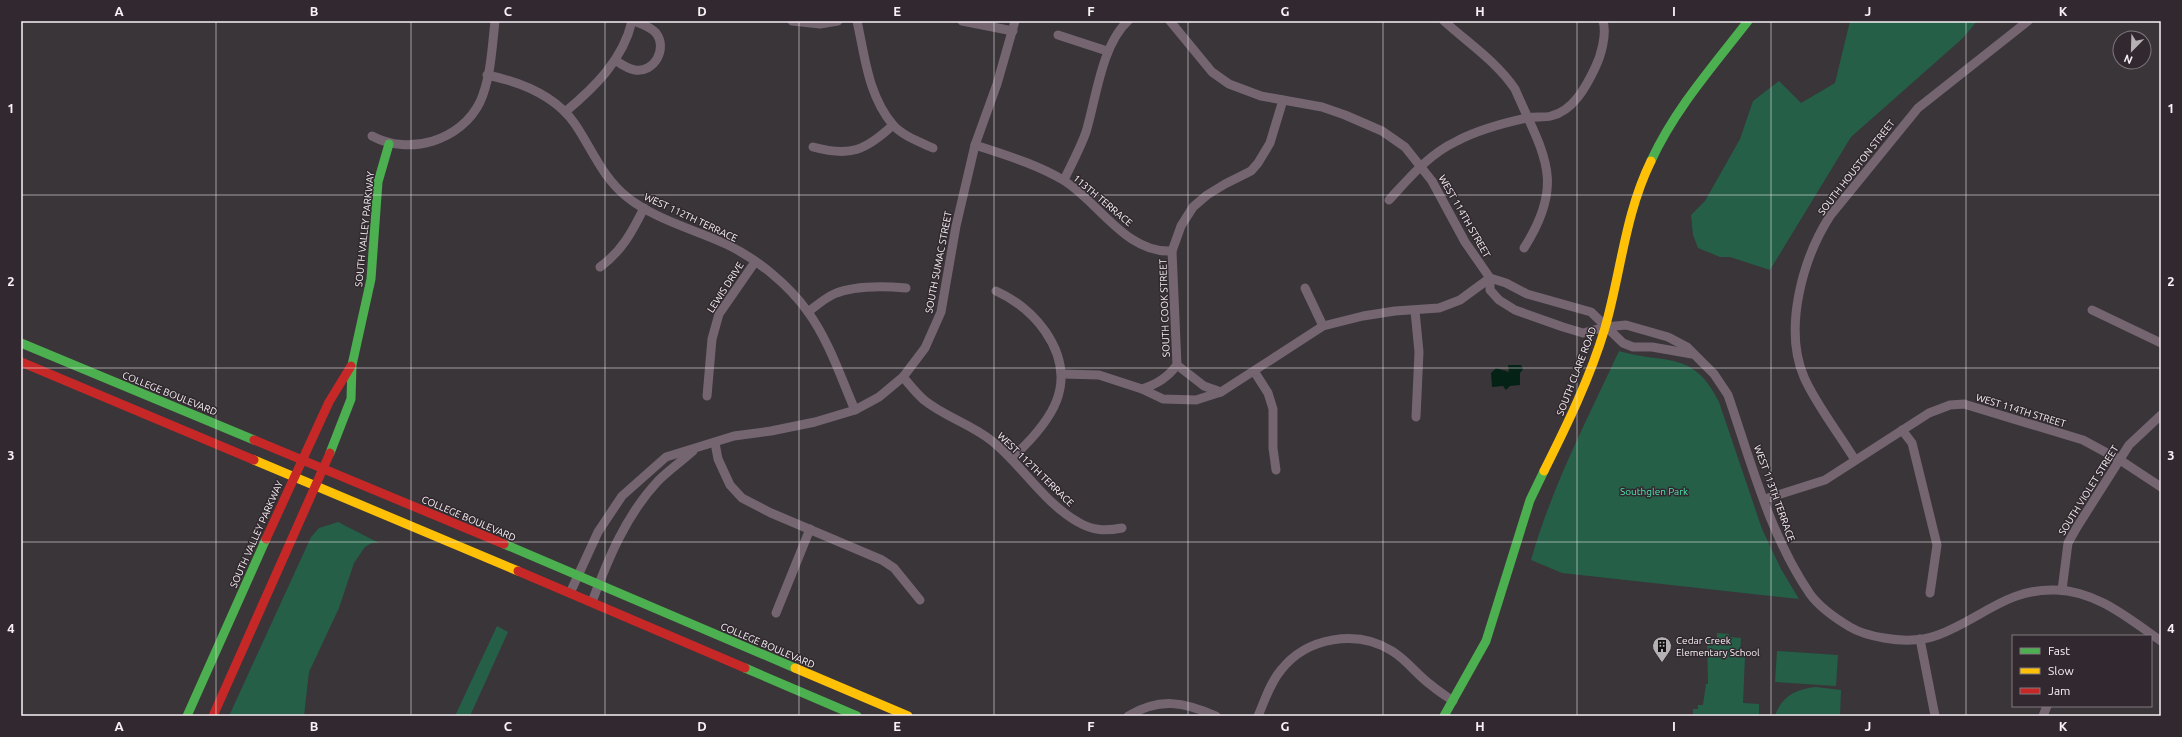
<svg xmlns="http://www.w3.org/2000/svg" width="2182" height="737" font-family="Ubuntu,sans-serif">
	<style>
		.green { fill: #255f48 }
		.water { fill: #052216 }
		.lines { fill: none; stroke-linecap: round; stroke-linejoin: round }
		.street { stroke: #746571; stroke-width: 9 }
		.fast { stroke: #4caf50; stroke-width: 9 }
		.slow { stroke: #ffc107; stroke-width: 9 }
		.jam { stroke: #c62828; stroke-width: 9 }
		.grid { fill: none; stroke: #f8f2f6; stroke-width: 1; stroke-opacity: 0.55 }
		.labels { text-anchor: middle; stroke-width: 3; stroke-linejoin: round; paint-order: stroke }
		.street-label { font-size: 10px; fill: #f8f2f6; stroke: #31292f }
		.park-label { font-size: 10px; fill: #4ee9af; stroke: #31292f }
		.poi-label { font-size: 10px; fill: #f8f2f6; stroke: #31292f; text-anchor: start }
		.neatline { fill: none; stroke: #f8f2f6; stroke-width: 1.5 }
		.grid-label { font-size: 13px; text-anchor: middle; font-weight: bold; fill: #f8f2f6 }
	</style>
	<rect width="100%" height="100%" fill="#393538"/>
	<g class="green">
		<polygon points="1850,21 1977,21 1963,38 1851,137 1770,270 1730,257 1720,257 1698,248 1693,235 1691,215 1705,201 1740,139 1753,101 1779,81 1801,103 1835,83"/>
		<path d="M1619,351C1666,365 1693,349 1719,402L1762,529L1781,569L1799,599L1562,573L1531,560C1552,486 1587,420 1619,351Z"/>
		<polygon points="338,522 379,543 372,543 365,547 354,563 339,608 309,672 304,716 229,716 311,537 319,528"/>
		<polygon points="497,626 508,632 470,716 455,716"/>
		<polygon points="1717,633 1729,634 1729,637 1741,638 1740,655 1745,656 1743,703 1759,704 1759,716 1693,716 1693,709 1698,709 1698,705 1703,705 1706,684 1708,684 1707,640 1717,640"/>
		<polygon points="1777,651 1838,655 1836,686 1775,682"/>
		<path d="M1816,687L1841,690L1840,716H1775C1781,697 1795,689 1816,687Z"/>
	</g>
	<polygon class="water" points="1508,365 1521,365 1523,369 1520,373 1520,385 1510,386 1506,390 1503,386 1492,387 1491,373 1496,368 1509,372"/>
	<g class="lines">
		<g class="street">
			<polyline points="792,21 820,24 838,21"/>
			<path d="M857,21C865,57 868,95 893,125C903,136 920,142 933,148"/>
			<polyline points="962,21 1013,31"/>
			<path d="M1170,21L1212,72L1229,84L1261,96L1322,107L1345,115L1382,131L1405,147L1432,181L1465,242L1490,278V290L1499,300L1515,310L1563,327L1583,333L1605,327L1626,325L1668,337L1687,347L1714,374L1728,395C1751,462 1770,536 1810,594C1820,608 1835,618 1850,627C1860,633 1872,636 1884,638C1901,641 1922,641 1938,635C1981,619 2007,588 2056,590C2097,591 2129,619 2161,641"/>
			<path d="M1444,21C1468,43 1496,61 1515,89C1543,154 1567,181 1524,248"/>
			<polyline points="1058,35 1107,51"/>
			<path d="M615,60C621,64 628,69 635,70C654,73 668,49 656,33C651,27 642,24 634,21"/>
			<path d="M487,75C521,82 555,95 575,124C592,149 602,177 627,197C654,219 696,230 728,245C757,259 789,285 808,312C829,341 841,378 855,410"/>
			<path d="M565,112C594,88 623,60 632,21"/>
			<path d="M372,136C409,156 461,141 480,102C491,78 492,47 495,21"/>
			<path d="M975,145C1005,155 1036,164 1063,180C1098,201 1126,254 1172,251"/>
			<path d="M813,147C850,157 865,151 893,125"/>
			<path d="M1064,180C1071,165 1080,149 1086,132C1096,99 1102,44 1128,21"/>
			<path d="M1389,200C1410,177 1429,154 1457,141C1478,130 1504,123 1527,118C1535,116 1543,118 1551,116C1573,111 1586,87 1595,68C1601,56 1607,34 1603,21"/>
			<path d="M600,267C622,251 632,232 644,208"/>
			<polyline points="1490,278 1506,283 1527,294 1591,312 1623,343 1633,347 1652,347 1692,354"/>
			<polyline points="1305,288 1323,326"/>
			<path d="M996,291C1016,300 1032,313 1045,331C1081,383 1051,422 1012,458"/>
			<polyline points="2092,310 2161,343"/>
			<polyline points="1415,311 1419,352 1416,417"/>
			<path d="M808,312C816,306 825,298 834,294C855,285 883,286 906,288"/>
			<polyline points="1254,371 1268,393 1273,409 1273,448 1276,470"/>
			<polyline points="1062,374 1099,375 1142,389 1163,399 1196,400 1221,392 1323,326 1363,316 1395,311 1439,308 1460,300 1490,278"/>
			<path d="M903,377C910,385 916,393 924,400C945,417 971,424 992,441C1022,465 1044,503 1078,522C1093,531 1106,531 1122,528"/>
			<path d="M1142,389C1157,384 1167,378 1177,365"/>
			<polyline points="1221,392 1204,386 1177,365 1172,251 1181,226 1193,207 1207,195 1225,184 1251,171 1258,163 1270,143 1283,100"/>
			<polyline points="707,396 712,339 719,314 755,262"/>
			<polyline points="1902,430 1912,443 1937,545 1930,593"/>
			<polyline points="715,443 718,459 730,485 742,498 771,513 882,560 894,568 920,600"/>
			<path d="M1855,460C1840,435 1815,403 1804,377C1783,328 1803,258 1830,216L1918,108L2028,21"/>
			<polyline points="1765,499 1825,480 1929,413 1950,405 1964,404 2083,440 2120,460 2161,487"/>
			<polyline points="2062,590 2068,543 2077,527 2129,445 2161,415"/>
			<polyline points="570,593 598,532 622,496 666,457 734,436 771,431 815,422 855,410 879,397 903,377 925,348 941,312 956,226 975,145 997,84 1015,21"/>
			<path d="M592,602C608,559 626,515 658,481C669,470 682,461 693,451"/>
			<polyline points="776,613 810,529"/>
			<polyline points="1920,639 1935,716"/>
			<path d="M1128,716C1160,697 1184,702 1216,716"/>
			<path d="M1258,716C1265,700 1270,683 1281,670C1307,637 1357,629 1392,651C1407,660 1417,675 1431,685C1438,691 1446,696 1453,701"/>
			<polyline points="2043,716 2047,706"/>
		</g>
		<g class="fast">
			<path d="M1651,161C1675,109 1713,66 1748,21"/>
			<polyline points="21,343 254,440"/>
			<polyline points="330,453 351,399 352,365 371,279 378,182 389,144"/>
			<polyline points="504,544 795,668"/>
			<polyline points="745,668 857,716"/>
			<polyline points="187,716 266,539"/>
			<polyline points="1444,716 1486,641 1530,500 1544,471"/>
		</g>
		<g class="slow">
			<polyline points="254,460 518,571"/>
			<path d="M1544,471C1567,425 1590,378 1605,328C1621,272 1625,214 1651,161"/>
			<polyline points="795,668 908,716"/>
		</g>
		<g class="jam">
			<polyline points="21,362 254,460"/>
			<polyline points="254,440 504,544"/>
			<polyline points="266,539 329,402 351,366"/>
			<polyline points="518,571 745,668"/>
			<polyline points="213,716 330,453"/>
		</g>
	</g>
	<path class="grid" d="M216,21V716M411,21V716M605,21V716M799,21V716M994,21V716M1188,21V716M1383,21V716M1577,21V716M1771,21V716M1966,21V716M21,195H2161M21,368H2161M21,542H2161"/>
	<defs>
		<g id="building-pin" transform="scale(1)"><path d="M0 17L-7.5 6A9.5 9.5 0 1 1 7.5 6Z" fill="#b5b0b4" stroke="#31292f"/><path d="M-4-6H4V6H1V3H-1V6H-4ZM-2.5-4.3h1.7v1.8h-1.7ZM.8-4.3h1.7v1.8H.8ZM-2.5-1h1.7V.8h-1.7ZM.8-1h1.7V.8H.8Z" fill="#111"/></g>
	</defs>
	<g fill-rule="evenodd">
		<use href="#building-pin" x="1662" y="646"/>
	</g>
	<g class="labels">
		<g class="street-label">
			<text transform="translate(1856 167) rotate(-52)" y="4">SOUTH HOUSTON STREET</text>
			<text transform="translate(1103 200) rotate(40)" y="4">113TH TERRACE</text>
			<text transform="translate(1465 216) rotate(60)" y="4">WEST 114TH STREET</text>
			<text transform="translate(691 217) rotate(25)" y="4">WEST 112TH TERRACE</text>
			<text transform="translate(364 229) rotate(-84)" y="4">SOUTH VALLEY PARKWAY</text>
			<text transform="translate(938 262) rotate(-79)" y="4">SOUTH SUMAC STREET</text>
			<text transform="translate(725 287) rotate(-57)" y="4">LEWIS DRIVE</text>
			<text transform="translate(1164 308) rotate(-92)" y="4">SOUTH COOK STREET</text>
			<text transform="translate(1576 371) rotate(-69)" y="4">SOUTH CLARE ROAD</text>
			<text transform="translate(170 393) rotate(22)" y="4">COLLEGE BOULEVARD</text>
			<text transform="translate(2021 410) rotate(17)" y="4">WEST 114TH STREET</text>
			<text transform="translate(1036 469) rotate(44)" y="4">WEST 112TH TERRACE</text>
			<text transform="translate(2088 490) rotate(-58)" y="4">SOUTH VIOLET STREET</text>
			<text transform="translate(1775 493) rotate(70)" y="4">WEST 113TH TERRACE</text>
			<text transform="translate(469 518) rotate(23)" y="4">COLLEGE BOULEVARD</text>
			<text transform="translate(256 534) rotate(-66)" y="4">SOUTH VALLEY PARKWAY</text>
			<text transform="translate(768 645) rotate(23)" y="4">COLLEGE BOULEVARD</text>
		</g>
		<g class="park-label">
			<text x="1654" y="495">Southglen Park</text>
		</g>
		<g class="poi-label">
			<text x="1676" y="644">Cedar Creek<tspan x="1676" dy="12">Elementary School</tspan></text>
		</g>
	</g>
	<rect width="2182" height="737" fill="none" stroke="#31292f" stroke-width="44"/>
	<rect x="2012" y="635" width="140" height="72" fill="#31292f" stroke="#81797f"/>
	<rect x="2020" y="648" width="20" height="6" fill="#4caf50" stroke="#81797f"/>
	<text x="2048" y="655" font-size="12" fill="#f8f2f6">Fast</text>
	<rect x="2020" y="668" width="20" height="6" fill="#ffc107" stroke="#81797f"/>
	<text x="2048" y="675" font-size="12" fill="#f8f2f6">Slow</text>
	<rect x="2020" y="688" width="20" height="6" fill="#c62828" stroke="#81797f"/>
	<text x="2048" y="695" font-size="12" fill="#f8f2f6">Jam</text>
	<g transform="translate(2132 50) rotate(203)"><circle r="19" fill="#31292f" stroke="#81797f"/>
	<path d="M0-3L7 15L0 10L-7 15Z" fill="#b5b0b4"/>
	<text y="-6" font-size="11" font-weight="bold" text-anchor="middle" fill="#f8f2f6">N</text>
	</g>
	<rect x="22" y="22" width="2138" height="693" class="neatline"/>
	<g class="grid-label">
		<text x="119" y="16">A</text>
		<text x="314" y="16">B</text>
		<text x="508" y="16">C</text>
		<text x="702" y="16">D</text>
		<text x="897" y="16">E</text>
		<text x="1091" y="16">F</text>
		<text x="1285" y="16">G</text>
		<text x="1480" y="16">H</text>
		<text x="1674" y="16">I</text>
		<text x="1868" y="16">J</text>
		<text x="2063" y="16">K</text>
		<text x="11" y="113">1</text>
		<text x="2171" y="113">1</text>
		<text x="11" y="286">2</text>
		<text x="2171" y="286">2</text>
		<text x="11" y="460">3</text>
		<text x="2171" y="460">3</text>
		<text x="11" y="633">4</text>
		<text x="2171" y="633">4</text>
		<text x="119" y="731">A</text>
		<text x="314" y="731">B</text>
		<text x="508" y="731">C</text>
		<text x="702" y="731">D</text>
		<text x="897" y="731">E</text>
		<text x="1091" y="731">F</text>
		<text x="1285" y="731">G</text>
		<text x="1480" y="731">H</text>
		<text x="1674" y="731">I</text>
		<text x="1868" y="731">J</text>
		<text x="2063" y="731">K</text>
	</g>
</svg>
